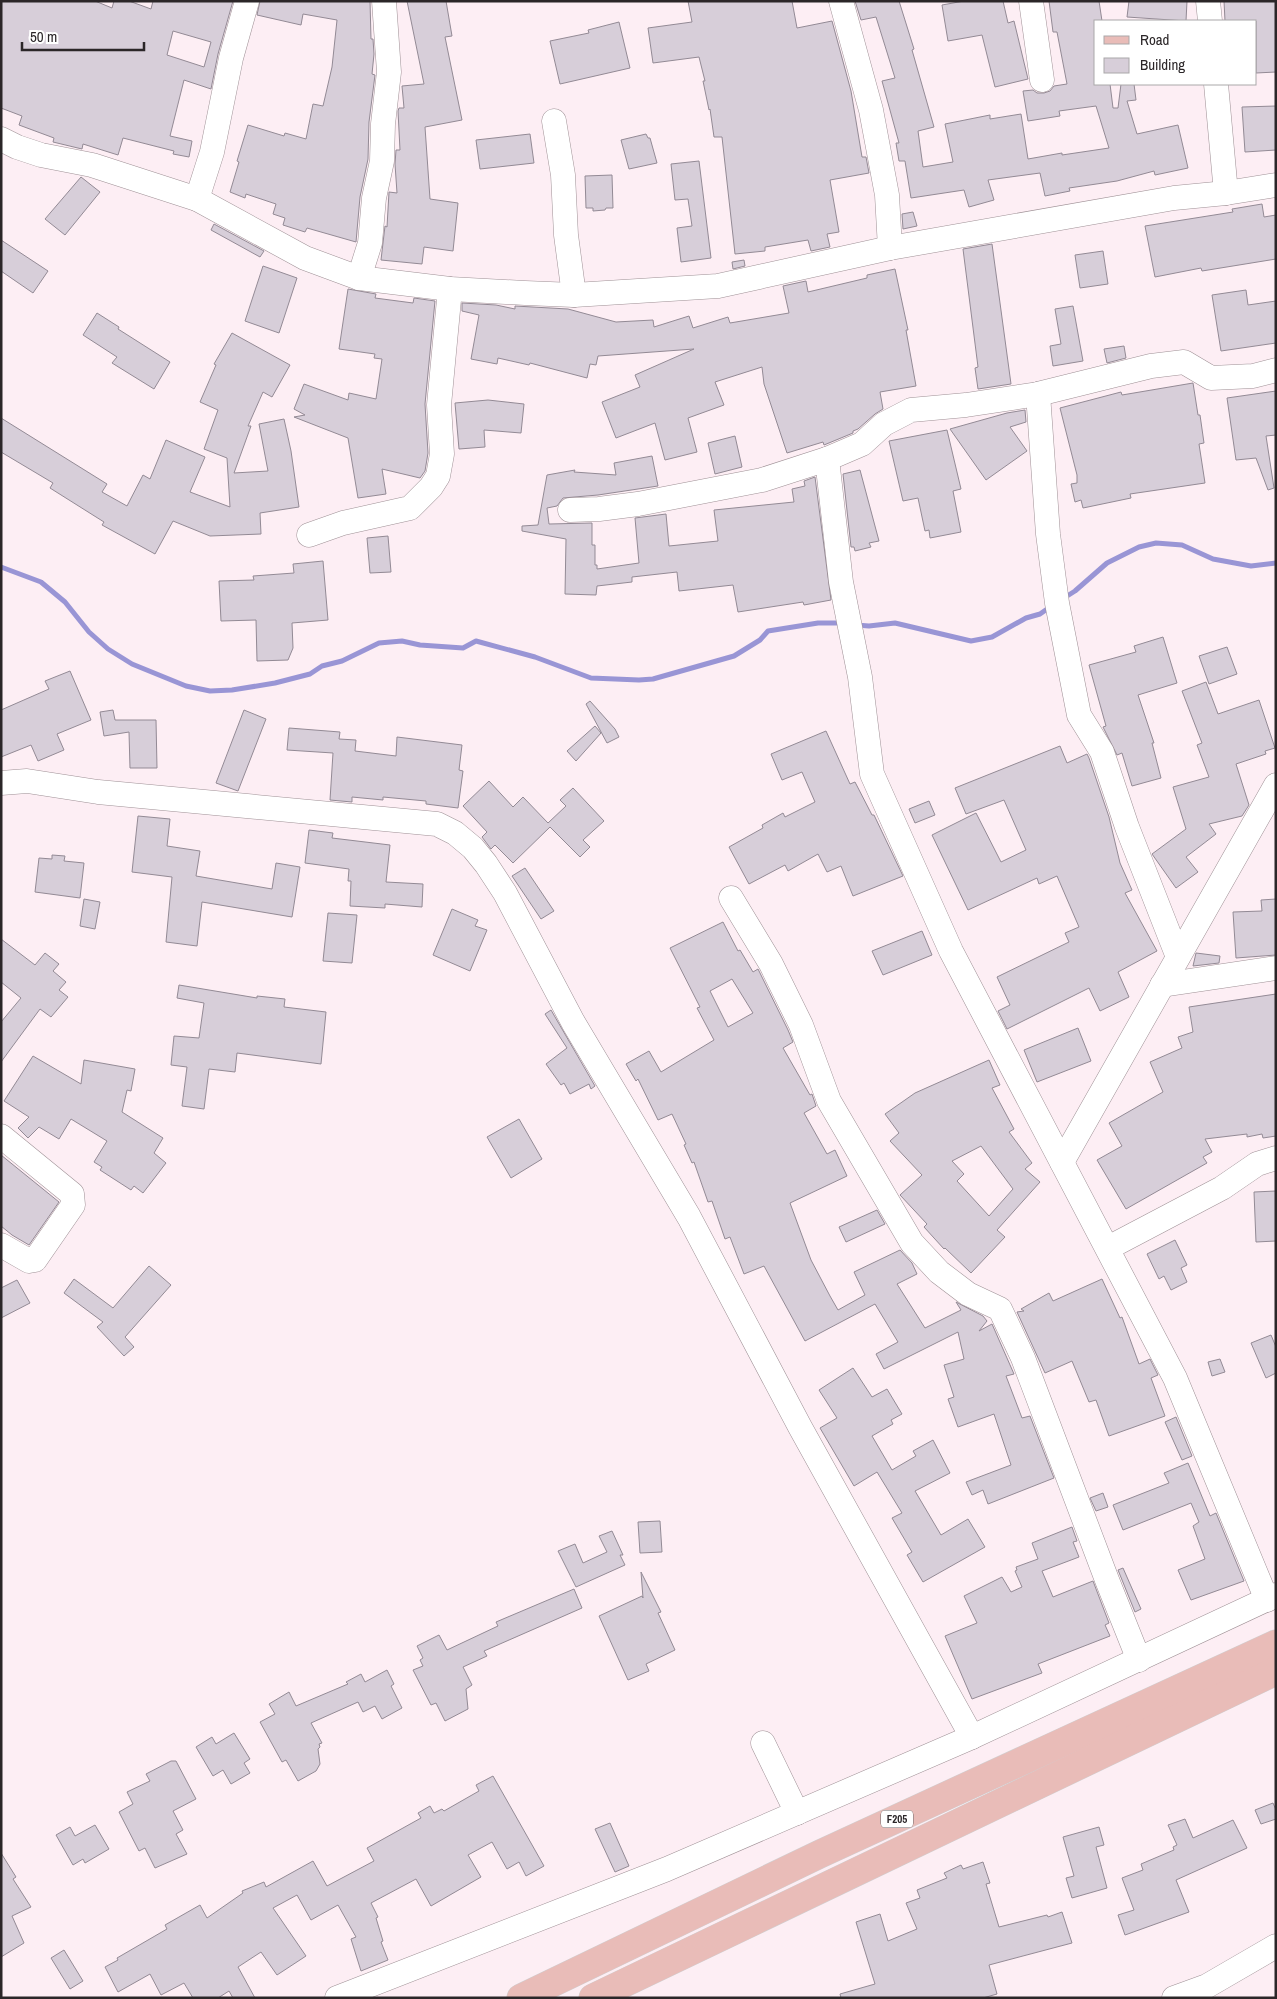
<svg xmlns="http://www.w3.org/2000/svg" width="1277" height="1999" font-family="'Archivo Narrow',sans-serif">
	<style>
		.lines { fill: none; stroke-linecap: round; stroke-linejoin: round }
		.stream { stroke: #9995d5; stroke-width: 5 }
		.building { fill: #d7ced9; stroke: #938a95; fill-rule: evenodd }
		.minor-casing { stroke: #9f9196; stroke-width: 25 }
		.major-casing { stroke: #d0cfd0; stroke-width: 29 }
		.minor { stroke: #fff; stroke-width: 24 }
		.major { stroke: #e9bcb8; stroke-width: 28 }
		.labels { text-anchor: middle; stroke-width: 4; stroke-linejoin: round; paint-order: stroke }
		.shield { fill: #fff; stroke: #6b6768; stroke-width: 1 }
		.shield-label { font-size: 11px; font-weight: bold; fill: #2b2628 }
	</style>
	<rect width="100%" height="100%" fill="#fdeef4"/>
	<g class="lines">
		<g class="stream">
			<polyline points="1,567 41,582 65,602 89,632 108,649 132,664 186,686 210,691 232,690 275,683 310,674 322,666 342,661 379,643 402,641 420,645 463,648 476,641 535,657 591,678 639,680 653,679 734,656 760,640 768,631 818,623 843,623"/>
			<polyline points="1064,598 1075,591 1107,563 1139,547 1156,543 1182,545 1213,559 1251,566 1276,563"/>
			<polyline points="856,625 869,626 895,623 971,641 992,637 1026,618 1040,614 1050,607"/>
		</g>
	</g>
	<g class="building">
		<path d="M1,1H95L112,8L114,1H129L151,9L153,1H233L218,54L211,89L184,80L170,136L192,141L189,157L173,154L174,151L123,138L118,155L83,144L82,149L53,142L54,138L19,125L22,116L1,108ZM173,31L211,42L204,67L167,55Z"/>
		<polygon points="260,1 370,1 371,39 373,39 374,54 372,74 375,75 369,122 368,159 360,197 356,242 307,228 305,232 283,225 285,218 273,214 276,204 246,194 245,198 230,192 239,162 237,161 248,125 284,136 285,133 306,139 313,104 323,106 332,67 337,20 303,14 301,25 257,15"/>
		<polygon points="407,1 446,1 452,36 445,37 462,120 425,127 430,199 458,203 453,251 424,247 422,264 381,260 385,226 387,227 389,192 397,193 395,164 396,150 400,150 398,111 399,108 404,108 402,86 424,84"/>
		<polygon points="688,1 792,1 797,28 832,21 851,91 862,157 866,157 869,173 830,180 839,232 827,234 830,247 811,251 808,240 765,247 765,251 735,254 722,137 714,137 710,109 709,110 703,81 705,81 699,57 653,63 648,28 692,22"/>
		<polygon points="855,1 899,1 914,49 912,50 934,127 918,131 923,167 953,162 945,124 990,115 990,119 1021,114 1028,159 1062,153 1062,155 1109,148 1096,106 1059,111 1060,116 1028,121 1023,91 1033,90 1037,93 1044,93 1050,91 1054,86 1067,84 1057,32 1053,32 1049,1 1099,1 1102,21 1096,21 1096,84 1110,84 1113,108 1118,108 1121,84 1134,84 1136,100 1127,101 1137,134 1178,125 1188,168 1155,175 1154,171 1117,181 1069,188 1070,191 1045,196 1040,173 988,180 994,200 969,207 964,190 911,198 905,161 899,161 896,143 899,143 882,81 895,78 876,17 861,20"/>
		<polygon points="964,1 1003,1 1008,23 1014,21 1028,79 995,87 982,35 948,41 942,5"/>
		<polygon points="1129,1 1187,1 1186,21 1127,17"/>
		<polygon points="1224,1 1276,1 1276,72 1256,73 1256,21 1225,21"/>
		<polygon points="619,22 630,68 560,84 550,41 589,33 588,30"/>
		<polygon points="1276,106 1276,150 1245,152 1242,107"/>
		<polygon points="530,134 534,163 480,169 476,140"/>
		<polygon points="646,134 648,138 650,138 657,163 629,169 621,140"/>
		<polygon points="699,161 711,258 681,262 677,228 692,226 688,199 675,200 671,164"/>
		<polygon points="612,175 613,208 606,208 605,210 593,211 593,208 586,208 585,176"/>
		<polygon points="81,177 100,192 65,235 45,219"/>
		<polygon points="1262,204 1264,217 1276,215 1276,259 1202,271 1201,268 1155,277 1145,226 1233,212 1232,209"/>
		<polygon points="913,212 917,226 903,229 902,214"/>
		<polygon points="214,224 264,251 260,257 211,230"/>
		<polygon points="1,240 48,271 33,293 1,271"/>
		<polygon points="992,244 1011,384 978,389 975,368 978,367 963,249"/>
		<polygon points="1103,251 1108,284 1080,288 1075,255"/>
		<polygon points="744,260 745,266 733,269 732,262"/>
		<polygon points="263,266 297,278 279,333 245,321"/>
		<polygon points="895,269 908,330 906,330 916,386 880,392 883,409 875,414 858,429 853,431 853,433 824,445 823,442 787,453 764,384 762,367 715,382 724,405 688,418 697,452 665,460 655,423 616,438 602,402 640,387 635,375 694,349 598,356 596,365 590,364 587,378 530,363 529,365 498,358 497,364 471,359 479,315 462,311 462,303 496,305 515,309 515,306 568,309 616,322 653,320 654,327 689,316 693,328 728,317 730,323 789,313 783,286 806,281 808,292 867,278 867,275"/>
		<polygon points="348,289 376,294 375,298 413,303 414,298 435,301 425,404 428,453 425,471 420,478 382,469 386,494 358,498 348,438 294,417 305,415 294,409 304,384 348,400 349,393 376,399 382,359 374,358 375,354 339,349"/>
		<polygon points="1246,290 1248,305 1276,301 1276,343 1221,351 1212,295"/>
		<polygon points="1073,306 1083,361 1053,366 1050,346 1061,344 1055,309"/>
		<polygon points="97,313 119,327 118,329 170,362 154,389 112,363 117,357 83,335"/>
		<polygon points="232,333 290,365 272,397 263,392 248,426 251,426 234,473 268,471 259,424 284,419 291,451 299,507 260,513 261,534 210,536 173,521 155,554 102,525 104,522 50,488 53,483 1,452 1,418 107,484 102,492 127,506 143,475 150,479 166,440 205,457 190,492 230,507 227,458 204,449 218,410 200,402 216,365 214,364"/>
		<polygon points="1124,346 1126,358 1107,363 1104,349"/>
		<polygon points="1193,383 1198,415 1200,415 1204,443 1199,444 1205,483 1130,494 1131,498 1083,508 1081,500 1075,502 1071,484 1077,483 1077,475 1060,408 1121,392 1122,395"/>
		<polygon points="1276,391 1276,435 1266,436 1274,488 1268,490 1256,458 1236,460 1227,398"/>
		<polygon points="488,400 524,404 521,433 484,430 485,447 459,449 455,403"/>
		<polygon points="1025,410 1026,422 1010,427 1027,451 986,480 950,429 1007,413"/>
		<polygon points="947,430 961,489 953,491 961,532 930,538 929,530 925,531 918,498 903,501 889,441"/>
		<polygon points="735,436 742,467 715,474 708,443"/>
		<polygon points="652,456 658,486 598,495 563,498 557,506 547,508 549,524 592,523 592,545 595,545 595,565 597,565 597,569 639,563 635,518 666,514 669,546 718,541 714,510 794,502 792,489 805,486 804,481 815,477 831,600 804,605 803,602 738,612 733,585 679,591 677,572 632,577 632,582 597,586 596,595 565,594 566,539 522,531 522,526 538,525 547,475 575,470 574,472 616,475 614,463"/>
		<polygon points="860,470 879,541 869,543 871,547 855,551 854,547 851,547 843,474"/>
		<polygon points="388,536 391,572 370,573 367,538"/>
		<polygon points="323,561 328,620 292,623 293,648 288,660 257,661 256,620 221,621 219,581 254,580 253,576 294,573 293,564"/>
		<polygon points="1163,637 1177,683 1138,695 1154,743 1152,743 1161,778 1132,786 1122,753 1117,755 1103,727 1106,726 1089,665 1136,652 1134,646"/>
		<polygon points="1227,647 1237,674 1209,684 1199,656"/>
		<polygon points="70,671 91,720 57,734 64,750 38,761 31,745 1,757 1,710 49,689 45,681"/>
		<polygon points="1206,682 1218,714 1259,700 1275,748 1265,751 1266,754 1236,764 1249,805 1242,816 1209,824 1216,834 1186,857 1198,872 1176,888 1152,854 1186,829 1173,787 1209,777 1197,745 1202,743 1182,691"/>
		<polygon points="590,701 615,729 619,737 607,743 586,704"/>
		<polygon points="113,710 115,720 156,720 157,768 130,768 129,732 104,736 100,712"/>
		<polygon points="244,710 266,719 238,791 216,783"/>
		<polygon points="595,726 601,733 576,761 567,751"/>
		<polygon points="289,728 340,732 339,739 356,740 355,751 396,756 397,737 462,745 459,770 463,771 458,808 426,804 426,801 383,797 383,800 352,797 352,802 330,800 333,753 287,750"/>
		<polygon points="826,731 850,784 855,782 872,815 874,815 903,876 853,896 841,866 827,872 818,854 788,871 785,865 749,884 729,847 763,828 762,825 783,813 785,817 815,802 802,772 782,780 771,754"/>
		<polygon points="1060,746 1067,763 1087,754 1089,758 1109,817 1120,863 1132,890 1125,893 1157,951 1118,972 1129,997 1100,1011 1089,988 1007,1029 998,1011 1010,1005 997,977 1069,942 1065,933 1079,927 1057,876 1039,884 1037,878 968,910 932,835 976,813 1001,862 1026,850 1004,800 966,814 955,788"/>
		<polygon points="489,781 513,807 523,797 548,823 566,806 560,800 573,788 604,821 583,840 590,847 580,857 550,827 513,863 495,845 491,849 482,837 487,832 463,806"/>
		<polygon points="929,801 935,815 915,823 909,809"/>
		<polygon points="138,816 170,819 167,846 200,851 196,876 272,889 276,863 300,867 292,917 202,902 197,946 166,942 172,877 132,872"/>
		<polygon points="309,830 333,833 332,838 390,845 386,882 423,884 422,907 385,904 385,908 350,906 351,881 348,881 349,869 305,863"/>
		<polygon points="52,855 65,856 64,861 84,863 80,898 35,892 39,858 52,859"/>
		<polygon points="525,868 554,911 541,919 512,876"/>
		<polygon points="84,899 100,902 95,929 80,926"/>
		<polygon points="1276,899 1276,955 1236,958 1233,912 1262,911 1261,900"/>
		<polygon points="452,909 478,920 475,926 487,930 470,971 433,955"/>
		<polygon points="328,913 357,915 352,963 323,961"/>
		<path d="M723,922L738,951L740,950L753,972L758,969L759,971L788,1030L793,1042L783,1048L810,1095L812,1094L816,1106L804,1113L827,1154L835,1150L847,1176L790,1203L811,1260L830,1296L838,1310L865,1295L854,1272L900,1250L912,1263L917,1274L897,1284L925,1328L961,1310L956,1302L983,1316L987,1321L979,1331L992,1324L1014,1374L1006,1376L1022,1418L1030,1416L1054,1478L988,1504L983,1490L972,1495L966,1482L1011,1465L994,1414L958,1427L948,1399L954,1397L944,1365L964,1359L958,1332L884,1369L876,1354L898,1342L875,1304L805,1341L764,1266L744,1274L730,1237L725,1239L712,1201L708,1202L694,1162L692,1163L684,1145L686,1144L672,1114L658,1120L638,1079L636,1081L626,1064L649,1051L661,1072L714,1040L697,1008L700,1007L670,948ZM732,979L753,1013L728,1027L710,991Z"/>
		<polygon points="922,931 932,955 883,975 872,951"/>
		<polygon points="1,939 35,965 45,953 59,964 53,971 66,982 59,990 68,997 51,1017 40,1009 1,1062 1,1022 21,998 1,982"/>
		<polygon points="1196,953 1220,956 1219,963 1193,966"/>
		<polygon points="179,985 257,998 257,996 285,999 284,1007 326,1012 321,1064 237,1053 235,1072 209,1069 204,1109 182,1106 187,1067 171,1065 174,1036 199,1038 204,1003 177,998"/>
		<polygon points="1276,994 1276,1136 1263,1138 1262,1134 1247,1137 1247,1134 1205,1139 1212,1152 1203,1157 1207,1163 1126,1209 1097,1160 1122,1146 1109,1123 1163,1092 1150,1062 1182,1048 1178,1037 1193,1032 1189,1007"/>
		<polygon points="551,1010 595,1086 591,1089 589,1084 570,1094 564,1083 561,1085 546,1064 567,1048 545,1014"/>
		<polygon points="1078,1028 1091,1061 1037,1082 1024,1050"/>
		<polygon points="33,1056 81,1084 84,1060 135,1069 131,1091 127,1090 122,1112 163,1138 154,1153 166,1163 143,1193 134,1186 131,1190 100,1170 102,1167 94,1162 107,1141 71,1119 59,1139 39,1127 28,1138 18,1128 29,1117 4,1101"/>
		<path d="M989,1060L1000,1085L992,1088L1014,1129L1009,1132L1032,1163L1025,1169L1040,1182L997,1230L1005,1237L971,1273L945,1248L944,1249L924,1227L927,1224L900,1195L922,1175L890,1141L899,1133L885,1114L915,1093ZM981,1146L1013,1189L989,1216L957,1181L964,1174L952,1161Z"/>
		<polygon points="519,1119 542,1159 511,1178 487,1137"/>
		<polygon points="1,1155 59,1202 29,1245 12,1235 1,1226"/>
		<polygon points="1276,1191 1276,1241 1256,1242 1254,1192"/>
		<polygon points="877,1210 885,1224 846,1242 839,1227"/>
		<polygon points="1175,1240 1187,1265 1181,1268 1187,1282 1171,1290 1164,1276 1159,1279 1147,1254"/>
		<polygon points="149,1266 171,1285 125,1337 134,1347 124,1356 97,1327 103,1322 64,1293 74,1279 113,1308"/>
		<polygon points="1102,1279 1120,1318 1122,1317 1139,1364 1150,1359 1158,1375 1151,1378 1165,1416 1109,1436 1096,1400 1089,1402 1072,1361 1045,1373 1017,1312 1024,1311 1021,1309 1049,1293 1053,1301"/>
		<polygon points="17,1280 30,1303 1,1318 1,1288"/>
		<polygon points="1271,1335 1276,1347 1276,1373 1266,1378 1251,1343"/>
		<polygon points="1220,1359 1225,1372 1212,1376 1208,1362"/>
		<polygon points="853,1368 872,1397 887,1389 902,1414 891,1420 893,1424 872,1436 892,1470 916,1456 913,1451 933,1440 950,1473 915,1491 941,1535 968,1519 985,1547 923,1582 907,1555 912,1552 892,1518 902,1513 877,1472 854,1486 820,1428 837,1418 819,1390"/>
		<polygon points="1176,1417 1192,1456 1182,1460 1165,1422"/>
		<polygon points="1188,1463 1210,1516 1216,1513 1244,1581 1191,1600 1178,1570 1205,1559 1193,1526 1199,1522 1191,1503 1123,1530 1113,1505 1169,1483 1164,1473"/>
		<polygon points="1103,1493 1108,1507 1096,1511 1090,1498"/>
		<polygon points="660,1521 662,1552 640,1553 638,1522"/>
		<polygon points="1072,1527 1077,1541 1073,1542 1079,1557 1042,1571 1053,1597 1093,1581 1109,1623 1105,1625 1110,1636 1038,1664 1042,1673 972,1699 945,1636 977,1623 964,1596 1002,1577 1011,1592 1022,1587 1015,1571 1017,1570 1016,1567 1038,1559 1032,1543"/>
		<polygon points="612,1531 623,1555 620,1555 625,1565 576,1587 558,1551 575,1544 583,1563 607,1552 599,1536"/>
		<polygon points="1123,1568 1141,1609 1135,1612 1118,1570"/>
		<polygon points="641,1572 661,1612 658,1613 675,1650 646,1664 649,1671 628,1680 599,1616 642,1596 643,1598"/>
		<polygon points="574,1589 582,1608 484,1651 487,1656 463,1667 472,1685 466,1689 468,1709 445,1721 436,1703 431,1705 413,1670 423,1666 420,1660 423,1658 417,1646 439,1635 447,1650 498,1626 496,1622"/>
		<polygon points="387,1670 394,1684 391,1686 402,1708 382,1719 375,1706 363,1712 358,1702 311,1723 322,1743 319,1744 320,1747 318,1749 320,1764 316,1771 298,1781 286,1760 282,1762 260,1722 275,1714 269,1704 289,1692 296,1706 348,1684 346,1682 361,1674 365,1682"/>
		<polygon points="234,1733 250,1759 244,1763 250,1773 231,1784 223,1770 213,1776 196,1747 212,1737 216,1744"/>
		<polygon points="171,1761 176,1761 196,1799 173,1811 183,1830 176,1834 187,1854 155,1868 145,1848 139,1851 119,1812 133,1804 127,1792 150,1781 146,1774"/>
		<polygon points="493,1776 544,1866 526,1876 519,1862 507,1869 492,1842 468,1855 481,1877 431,1906 416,1879 371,1903 378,1917 376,1918 383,1941 381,1942 388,1960 361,1971 351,1939 356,1937 338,1905 311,1920 297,1895 273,1908 306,1956 277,1975 261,1952 238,1967 255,1998 233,1998 229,1991 218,1998 193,1998 184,1983 161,1995 150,1974 118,1992 105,1967 118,1960 117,1958 167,1929 165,1925 200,1905 207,1918 243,1893 242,1891 264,1882 266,1887 313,1861 327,1886 374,1861 367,1848 421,1818 418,1813 430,1806 434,1813 442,1809 444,1811 479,1791 476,1785"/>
		<polygon points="1273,1803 1276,1810 1276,1819 1261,1824 1255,1810"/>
		<polygon points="1185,1819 1193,1838 1233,1820 1247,1848 1176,1880 1189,1912 1125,1935 1118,1915 1134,1910 1122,1878 1143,1870 1141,1864 1174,1850 1173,1847 1177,1845 1168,1825"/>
		<polygon points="610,1823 629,1866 615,1872 595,1829"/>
		<polygon points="95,1825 109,1849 85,1863 83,1859 73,1865 56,1835 70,1827 75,1836"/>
		<polygon points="1099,1827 1104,1845 1096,1847 1107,1888 1072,1898 1066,1878 1074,1876 1063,1837"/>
		<polygon points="1,1853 16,1877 13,1879 31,1907 12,1916 24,1943 1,1957"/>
		<polygon points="983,1862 990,1883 986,1884 999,1927 1047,1915 1048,1917 1062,1912 1072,1943 989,1965 997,1994 983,1998 841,1998 840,1994 875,1984 856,1922 880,1914 888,1941 917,1929 906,1903 920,1898 917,1890 947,1878 944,1873 961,1865 963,1869"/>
		<polygon points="64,1950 83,1981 70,1989 51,1958"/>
	</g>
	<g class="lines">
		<g class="minor-casing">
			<g id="minor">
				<polyline points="841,1 871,110 887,195 890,248"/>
				<polyline points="1031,1 1042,80"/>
				<polyline points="1208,1 1210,21"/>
				<polyline points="1216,84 1226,193"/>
				<polyline points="554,121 563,175 566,235 574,295"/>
				<polyline points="1,139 17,147 41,155 92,165 197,199 305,258 359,278 450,289 525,293 574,295 718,286 890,248 1174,198 1226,193 1276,185"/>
				<polyline points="197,199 212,152 231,58 247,1"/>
				<polyline points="359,278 370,243 374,198 382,161 383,124 389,72 384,1"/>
				<polyline points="1038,394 1048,534 1057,603 1079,715 1102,752 1127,827 1178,957"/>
				<polyline points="827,459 841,582 860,677 872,774 951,951 1175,1378 1267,1600"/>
				<polyline points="570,510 599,509 638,504 762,480 827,459 862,444 884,424 911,410 966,405 1038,394 1151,366 1184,362 1211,378 1253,376 1276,370"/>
				<polyline points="309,535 343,523 410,508 431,487 438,476 442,454 439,405 450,289"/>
				<polyline points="1,783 27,781 98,792 437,824 455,833 473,848 486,864 505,893 573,1022 689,1217 800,1427 972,1737"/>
				<polyline points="731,898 771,964 801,1025 829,1101 912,1243 939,1272 968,1294 1000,1309 1023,1358 1107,1580 1139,1660"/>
				<polyline points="1162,985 1276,968"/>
				<polyline points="1,1136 72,1194 73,1205 35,1260 29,1261 1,1245"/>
				<polyline points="1062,1162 1276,785"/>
				<polyline points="1108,1248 1222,1188 1257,1164 1276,1158"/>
				<polyline points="763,1743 797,1813"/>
				<polyline points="337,1998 667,1869 972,1737 1276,1595"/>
				<polyline points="1174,1998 1207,1986 1276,1946"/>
			</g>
		</g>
		<g class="major-casing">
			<g id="major">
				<polyline points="521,1998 820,1854 1276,1644"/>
				<polyline points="593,1998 1276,1671"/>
			</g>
		</g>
		<use href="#minor" class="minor"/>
		<use href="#major" class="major"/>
	</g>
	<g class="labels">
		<rect class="shield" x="881" y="1810.5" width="32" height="17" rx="4"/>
		<g class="shield-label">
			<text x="897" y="1823">F205</text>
		</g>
	</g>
	<rect width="1277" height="1999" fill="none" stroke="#2b2628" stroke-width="5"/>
	<rect x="1094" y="20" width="162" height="65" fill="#ffffff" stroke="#aaa8a9"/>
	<rect x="1104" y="36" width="25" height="8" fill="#e9bcb8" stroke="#aaa8a9"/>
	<text x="1140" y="45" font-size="15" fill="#2b2628">Road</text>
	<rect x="1104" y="58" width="25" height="15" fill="#d7ced9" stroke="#aaa8a9"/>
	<text x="1140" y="70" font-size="15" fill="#2b2628">Building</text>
	<path d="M22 42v8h122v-8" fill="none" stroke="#2b2628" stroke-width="2.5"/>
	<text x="30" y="42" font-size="15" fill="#2b2628" stroke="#ffffff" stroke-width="4" paint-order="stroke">50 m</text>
</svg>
